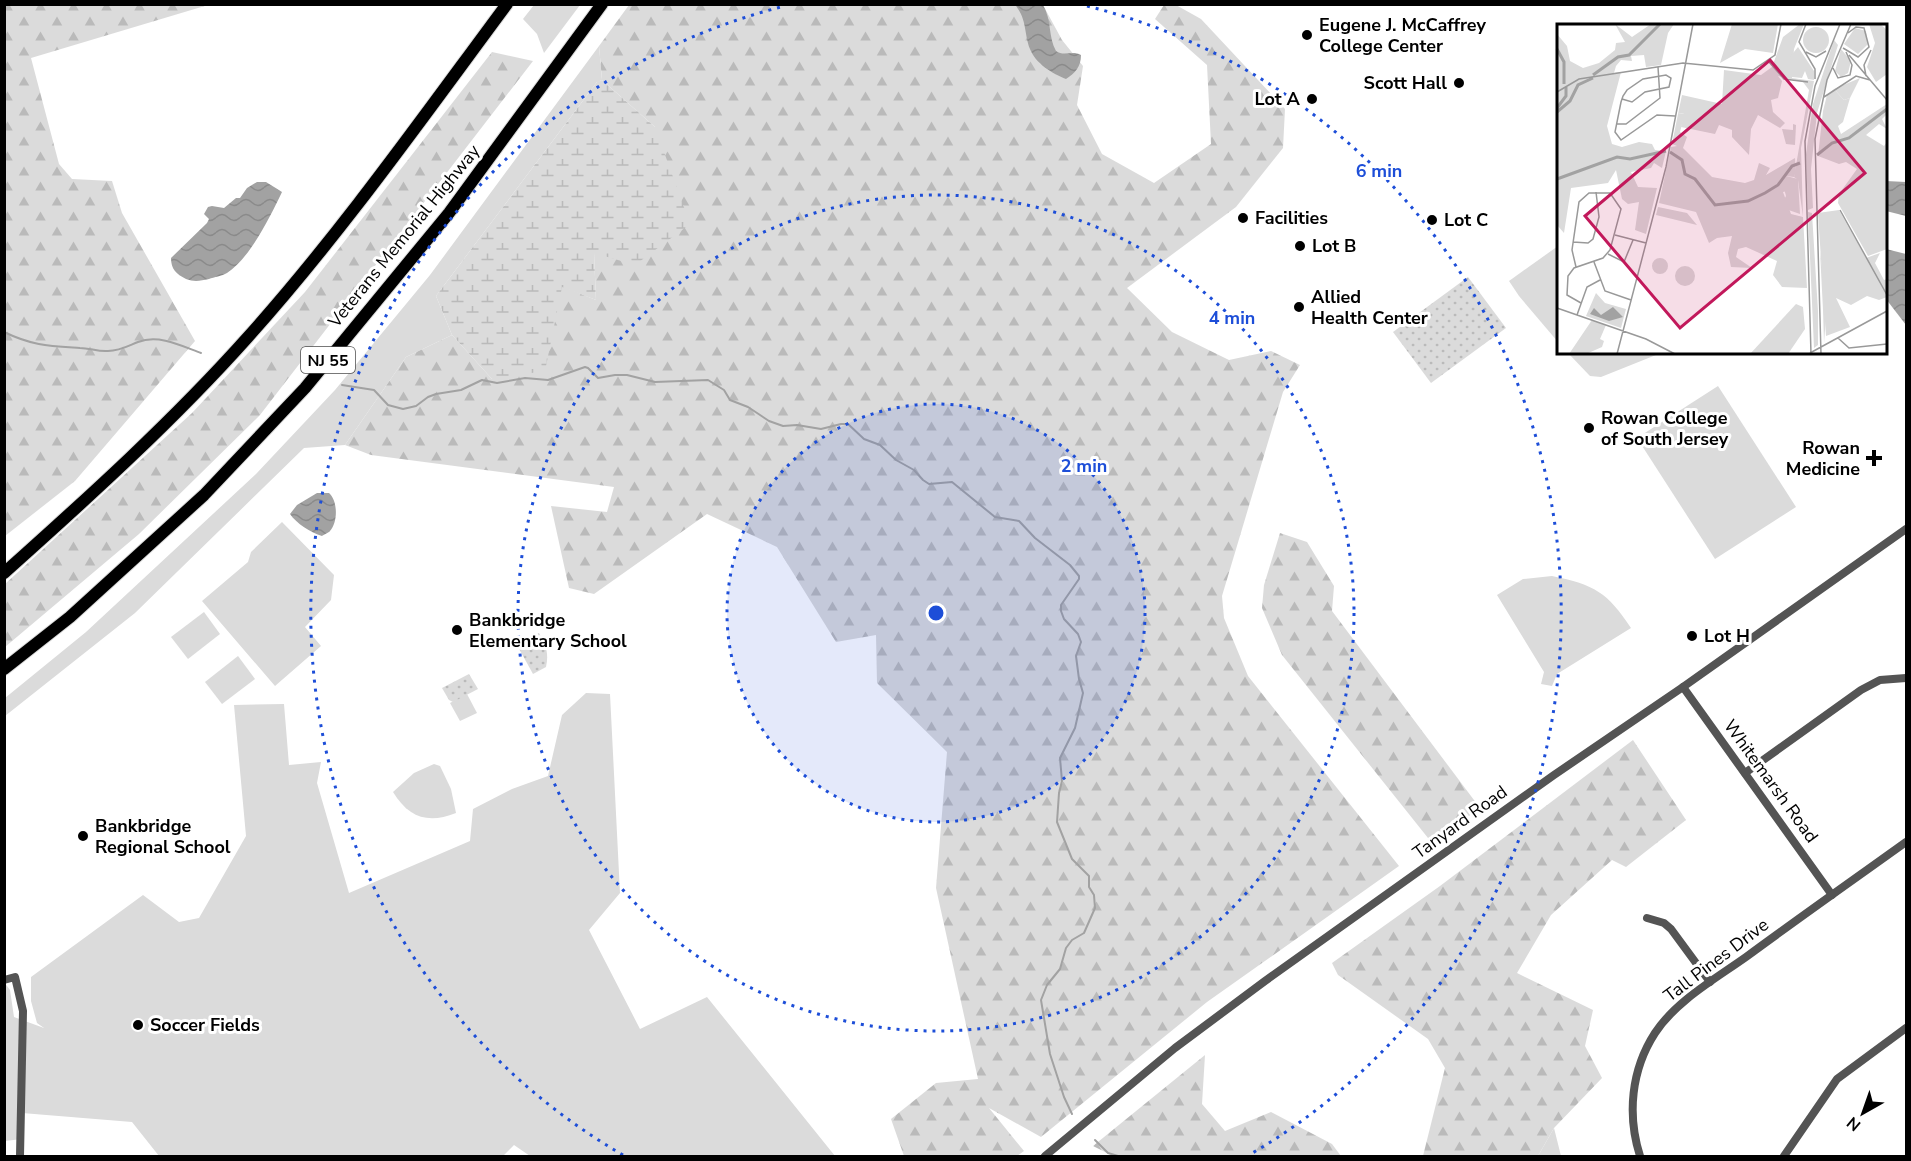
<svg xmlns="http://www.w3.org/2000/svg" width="1911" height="1161" font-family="'Nunito Sans',sans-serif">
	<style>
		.green { fill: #dbdbdb }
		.forest { fill: url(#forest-firs) }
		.wetland { fill: url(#wetland-marsh) }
		.park { fill: url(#park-dots) }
		.water { fill: url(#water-waves) }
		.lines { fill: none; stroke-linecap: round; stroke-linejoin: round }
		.stream { stroke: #a2a2a2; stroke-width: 2 }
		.highway-casing { stroke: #dbdbdb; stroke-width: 14 }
		.minor { stroke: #545454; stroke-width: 8 }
		.highway { stroke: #000; stroke-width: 12 }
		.ring { fill: none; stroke: #1d4ed8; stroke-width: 3; stroke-dasharray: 3 6 }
		.poi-dot { fill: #000; stroke: #fff; stroke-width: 2 }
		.labels { text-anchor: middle; stroke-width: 6; stroke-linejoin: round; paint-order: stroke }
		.shield { fill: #fff; stroke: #4c4c4c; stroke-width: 1.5 }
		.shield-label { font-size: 16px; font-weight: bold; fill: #000 }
		.poi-label { font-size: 18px; font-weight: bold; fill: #000; stroke: #fff; text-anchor: start }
		.street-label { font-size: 18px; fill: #000; stroke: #fff }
		.inset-river { fill: none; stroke: #a2a2a2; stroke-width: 3 }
		.inset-road { fill: none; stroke: #999; stroke-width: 1.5 }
		.view { fill: #c2185b; fill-opacity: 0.15; stroke: #c2185b; stroke-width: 3 }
		.inset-edge { fill: none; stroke: #000; stroke-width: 3 }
		.centre { fill: #1d4ed8; stroke: #fff; stroke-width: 3 }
		.ring-label { font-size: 18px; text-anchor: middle; font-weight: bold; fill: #1d4ed8; stroke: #fff; stroke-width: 6; stroke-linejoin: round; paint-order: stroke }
	</style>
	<defs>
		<pattern id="forest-firs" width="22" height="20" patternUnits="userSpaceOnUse" patternTransform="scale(1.5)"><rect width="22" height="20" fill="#dbdbdb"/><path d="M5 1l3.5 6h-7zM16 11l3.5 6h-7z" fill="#bababa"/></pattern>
		<pattern id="wetland-marsh" width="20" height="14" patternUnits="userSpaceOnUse" patternTransform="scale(1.5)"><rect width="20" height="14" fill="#dbdbdb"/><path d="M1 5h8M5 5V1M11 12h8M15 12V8" fill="none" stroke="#bababa"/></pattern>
		<pattern id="park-dots" width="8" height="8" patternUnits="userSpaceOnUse" patternTransform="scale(1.5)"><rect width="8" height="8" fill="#dbdbdb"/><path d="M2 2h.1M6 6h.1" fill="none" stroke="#bababa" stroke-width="1.8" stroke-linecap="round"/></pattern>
		<pattern id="water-waves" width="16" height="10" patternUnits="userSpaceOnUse" patternTransform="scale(1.5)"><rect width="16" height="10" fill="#a2a2a2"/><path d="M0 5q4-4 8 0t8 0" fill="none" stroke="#8a8a8a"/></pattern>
	</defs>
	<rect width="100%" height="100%" fill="#fff"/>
	<g class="green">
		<polygon points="534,5 580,5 544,53 537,34 523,19"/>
		<polygon points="599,46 602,80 597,82 436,296 452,335 406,357 345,445 304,448 135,613 5,716 5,698 86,632 256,474 335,390 430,275"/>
		<polygon points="1558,246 1558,342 1519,296 1509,281"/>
		<polygon points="1568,353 1661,353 1601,377 1590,376"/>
		<polygon points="1718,386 1796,507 1715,559 1637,438"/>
		<polygon points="282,522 334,575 331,600 305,627 321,646 275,686 202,601 248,562 251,552"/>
		<path d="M1552,576C1595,585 1607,592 1631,628L1557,674L1552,686L1541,684L1544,672L1497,595L1523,579Z"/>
		<polygon points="204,612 220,634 188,659 171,637"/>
		<polygon points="238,656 255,679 222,704 205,682"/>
		<polygon points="586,693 610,694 620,893 589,930 640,1029 707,997 835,1156 530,1156 514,1145 503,1156 159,1156 132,1122 22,1113 22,1139 5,1141 4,982 10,990 14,1017 44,1028 37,1023 31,1001 31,977 143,895 179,922 199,918 246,836 234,705 284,704 289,765 321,762 317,783 349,893 470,841 473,809 512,789 548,776 562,715"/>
		<polygon points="467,694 477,713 460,721 450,703"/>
		<path d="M434,764L440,766L451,789L456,813C428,824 409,818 393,792L414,773Z"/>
		<polygon points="1554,1128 1561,1156 1538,1156"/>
	</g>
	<g class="forest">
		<polygon points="5,4 208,5 31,58 59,164 72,179 112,181 122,213 195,341 75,481 5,536"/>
		<polygon points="629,5 1043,5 1062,40 1083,66 1077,105 1102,154 1154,183 1211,144 1207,65 1155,19 1164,5 1176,5 1201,19 1285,109 1283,148 1236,207 1127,288 1172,332 1229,360 1271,351 1300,365 1283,392 1222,596 1224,618 1248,676 1399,866 1207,1002 1041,1137 989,1108 1024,1151 1017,1156 904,1156 891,1119 936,1083 978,1079 936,888 947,752 877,683 876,635 836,642 777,547 707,514 594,594 569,588 551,506 607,512 614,487 371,455 345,445 406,357 452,335 492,379 562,286 596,300 594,253 655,127 602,80 599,46"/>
		<polygon points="492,52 533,61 260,415 139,534 5,647 5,584 192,413 305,292"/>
		<polygon points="1280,533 1307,542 1334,586 1332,611 1480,808 1432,843 1282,655 1262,608 1264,585"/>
		<polygon points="1633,740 1686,820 1626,867 1612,860 1551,915 1517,973 1593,1010 1585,1046 1602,1078 1554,1128 1538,1156 1423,1156 1445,1068 1428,1039 1338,975 1332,963 1440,886"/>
		<polygon points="1205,1055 1202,1104 1225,1131 1271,1112 1332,1144 1341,1156 1113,1156 1093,1146"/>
	</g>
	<polygon class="wetland" points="602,80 655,127 690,224 635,265 594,253 596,300 562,287 545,371 492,379 452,335 436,296 597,82"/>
	<g class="park">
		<polygon points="1468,277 1506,328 1431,383 1393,332"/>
		<path d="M539,633C546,645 549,653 546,667L533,674L517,645Z"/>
		<polygon points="469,674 478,689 453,702 449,700 442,688"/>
	</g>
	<g class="water">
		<path d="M1015,5H1043C1052,20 1048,37 1056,51C1064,57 1072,50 1081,55C1081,67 1075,73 1066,79C1053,74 1035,63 1030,49C1024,34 1027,18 1015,5Z"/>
		<polygon points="1886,181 1906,182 1906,216 1886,211"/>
		<path d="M257,182H266L282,192C270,217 250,258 227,273C222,276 214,277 209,279C200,281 194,282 186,279C176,274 171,269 171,258L207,223L209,219L204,214L208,207L212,206L224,208L236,198H240L247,188Z"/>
		<polygon points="1886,249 1906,254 1906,325 1886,299"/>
		<path d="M317,493H329C338,501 338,522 330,531C330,532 323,535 322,536C311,533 296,523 290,514L297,505Z"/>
	</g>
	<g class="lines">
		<g class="stream">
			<path d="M4,332C33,346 50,346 80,348C90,348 98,352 108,351C120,351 128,346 138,342C159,334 182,346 201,353"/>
			<polyline points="342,385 374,390 388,405 403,409 416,406 428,397 436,394 461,390 482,380 497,383 525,378 548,380 585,367 588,368 598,378 615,375 627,375 655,382 708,380 724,390 730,400 748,407 769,421 783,426 797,425 821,429 841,424 848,424 864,439 880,445 896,460 914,470 923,480 929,484 952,482 995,517 1019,521 1035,538 1070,565 1079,576 1079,579 1061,605 1061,611 1064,619 1078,634 1081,642 1076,656 1079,679 1083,693 1075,728 1060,758 1062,781 1059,793 1057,822 1072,859 1089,876 1089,887 1094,895 1095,908 1084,933 1072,940 1066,948 1060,969 1047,985 1041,1000 1050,1054 1064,1097 1072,1114"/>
			<polyline points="1095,1140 1108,1153 1118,1156"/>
		</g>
		<g class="highway-casing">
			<g id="highway">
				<path d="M4,573C89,497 173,421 248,337C342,232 423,117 507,4"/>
				<polyline points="4,669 70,617 204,495 305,388 449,213 602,4"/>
			</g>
		</g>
		<g class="minor">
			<polyline points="1683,687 1832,895"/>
			<polyline points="1745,773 1861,690 1880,680 1906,678"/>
			<polyline points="1647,918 1664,923 1671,929 1710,982"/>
			<polyline points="4,980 15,977 23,1011 20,1156"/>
			<polyline points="1045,1156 1175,1048 1265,981 1554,775 1683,687 1906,529"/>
			<path d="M1640,1156C1627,1115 1631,1070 1655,1033C1676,1001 1715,979 1746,957C1799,918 1853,880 1906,842"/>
			<polyline points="1784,1156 1837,1079 1906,1028"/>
		</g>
		<use href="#highway" class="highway"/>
	</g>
	<circle cx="936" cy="613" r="209" fill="#1d4ed8" fill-opacity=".12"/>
	<g class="ring">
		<circle cx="936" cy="613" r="209"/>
		<circle cx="936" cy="613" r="418"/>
		<path d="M623 1155A626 626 0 0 1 785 6M1087 6A626 626 0 0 1 1249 1155"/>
	</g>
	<g class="poi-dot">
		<circle cx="1307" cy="35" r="6"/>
		<circle cx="1459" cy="83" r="6"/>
		<circle cx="1312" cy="99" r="6"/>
		<circle cx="1243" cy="218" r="6"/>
		<circle cx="1432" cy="220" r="6"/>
		<circle cx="1300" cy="246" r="6"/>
		<circle cx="1299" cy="307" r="6"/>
		<circle cx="1589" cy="428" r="6"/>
		<path d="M1871 449h6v6h6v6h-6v6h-6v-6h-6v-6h6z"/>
		<circle cx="457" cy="630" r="6"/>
		<circle cx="1692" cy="636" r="6"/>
		<circle cx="83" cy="836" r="6"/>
		<circle cx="138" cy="1025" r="6"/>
	</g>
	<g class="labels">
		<rect class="shield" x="301" y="347" width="54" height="26" rx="4.5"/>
		<g class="shield-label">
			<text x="328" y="366">NJ 55</text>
		</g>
		<g class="poi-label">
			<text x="1319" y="31">Eugene J. McCaffrey<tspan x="1319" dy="21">College Center</tspan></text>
			<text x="1447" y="89" text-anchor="end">Scott Hall</text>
			<text x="1300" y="105" text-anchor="end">Lot A</text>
			<text x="1255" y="224">Facilities</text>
			<text x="1444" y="226">Lot C</text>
			<text x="1312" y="252">Lot B</text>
			<text x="1311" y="303">Allied<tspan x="1311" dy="21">Health Center</tspan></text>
			<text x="1601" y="424">Rowan College<tspan x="1601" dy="21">of South Jersey</tspan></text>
			<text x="1860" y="454" text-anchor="end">Rowan<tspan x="1860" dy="21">Medicine</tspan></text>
			<text x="469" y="626">Bankbridge<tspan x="469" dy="21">Elementary School</tspan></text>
			<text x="1704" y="642">Lot H</text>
			<text x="95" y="832">Bankbridge<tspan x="95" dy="21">Regional School</tspan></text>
			<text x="150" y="1031">Soccer Fields</text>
		</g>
		<g class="street-label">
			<text transform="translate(404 236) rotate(-51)" y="6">Veterans Memorial Highway</text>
			<text transform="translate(1771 781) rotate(54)" y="6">Whitemarsh Road</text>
			<text transform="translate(1460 822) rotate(-36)" y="6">Tanyard Road</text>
			<text transform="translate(1716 960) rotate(-37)" y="6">Tall Pines Drive</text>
		</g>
	</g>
	<g transform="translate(1557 24)">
		<rect width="330" height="330" fill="#fff"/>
		<path d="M243,0H247L237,25L235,54L257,57L244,124L246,193L241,156L237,153L252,66L246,58L221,52L225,57L221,74L214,76L216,88L228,99L223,104L201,91L194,105L192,131L175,113V106L162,101L158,110L124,103L127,89L121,90L125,71L165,80L167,46L204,51L215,43L226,13ZM303,54L293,74L287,76L277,65ZM236,100L239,101L238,121L229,120L225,105L236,106ZM251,188L255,189L261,287V321L257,324ZM263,227L270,280L267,319L266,286ZM95 242a8 8 0 1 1 16 0a8 8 0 1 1-16 0ZM118 252a10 10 0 1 1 20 0a10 10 0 1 1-20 0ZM39,269L48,279L69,285L64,304L29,292Z" fill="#dbdbdb"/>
		<path d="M58,0L75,13L94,0H117L111,9L104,41L89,43L87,31L74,32L75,37L64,36L59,42L57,49L64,48L50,102L55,120L65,123L82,118L95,120L98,126L109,127L105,144L97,139L94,144L74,148L81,163L100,164L89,210L78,206L82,178L71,180L65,175L59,146L51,159L14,164L7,209L0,201V10L10,22L13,37L26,44L42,39L58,26L59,19L68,18ZM175,0H221L216,29L188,25L163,39ZM246 16a13 13 0 1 1 26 0a13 13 0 1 1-26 0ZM277,16L281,21L260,89L254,145L256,184L251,186L249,130L256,80ZM241,23L257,47V56L251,55L248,47L245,54L235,53L227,40ZM277,65L287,76L293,74L286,98L281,102L284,110L330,80V90L325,95L330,105L322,100L309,111L327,122L330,118V225L311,232L281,179L282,170L300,145L289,138L282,140L261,132L266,87L270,71ZM128,89L123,108L130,113L126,124L155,153L188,159L197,156L202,139L213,144L209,151L238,134L239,147L237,153L229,152L230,167L226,168L234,190L246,193L250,264L225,263L216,251L220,237L189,223L181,225L179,233L195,244L174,243L171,229L175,212L160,214L152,219L139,188L102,179L114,123L120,122L115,120L121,90ZM101,183L130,189L140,201L99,191ZM282,186L309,234L323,229L318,239L327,256L330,255V273L322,276L310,272L294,281L279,274L293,303L269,312L261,189ZM35,296L49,301L43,315L47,317L45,323L29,330H12Z" fill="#dbdbdb"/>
		<path d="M312,0H323L330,6V50L319,58L310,43L318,19ZM298,4L309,7L311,20L301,30L287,20ZM284,25L294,37L291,49L284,53L278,47ZM229,152L241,155L243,190L223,183L229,172L225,157Z" fill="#dbdbdb"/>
		<path d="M239,280L246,283L248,305L231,330H193Z" fill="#dbdbdb"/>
		<path d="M56,283L66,293L52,297L33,290L37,284L44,291Z" fill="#a2a2a2"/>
		<path class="inset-river" d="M0,25L7,38V60M36,51L61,33L72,31L103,0M0,84L9,72V63M0,88L13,77L21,61L36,54M113,128L125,136L128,150L138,155L158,181L191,177L208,169L221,161L235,142L243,139M260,131L275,119L292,114L330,85M0,155L60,133L73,135L109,127"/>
		<path class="inset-road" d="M249,0L242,18L258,45V55M286,24L301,33L312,23L307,4L299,3L291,9M249,28L259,33L269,27M292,31L330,76M212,38L227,55L251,58M276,44L281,54L293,51L295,41L289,28M309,52L307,41L314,26M0,68L22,55L126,39L196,46L218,31L224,0M267,73L299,52L313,56M65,75L75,78L88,68L112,63L114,54L109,51L86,55L70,66L66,72L64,78L58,108L64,116L100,91L118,92M59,100H69L103,74L101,43M283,186L330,271M58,211L89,219M16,218L31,219L36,215L42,193L39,168M51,230L67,238L76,216M37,238L48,267L74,276M19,243L15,226L22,178L32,169H53L64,185L53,226L46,234L17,244L11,252L10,271L24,279M0,284L89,315L118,330M20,291L30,263L43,256M281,314L292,324L330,320M253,329L330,287M60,330L109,143L136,0M254,330L248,117L258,62L283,0M264,330L258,115L270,56L294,0"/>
		<path class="view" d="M213,36L308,149L123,304L28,192Z"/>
		<rect width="330" height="330" class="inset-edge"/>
	</g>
	<circle cx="936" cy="613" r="9" class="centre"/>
	<g class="ring-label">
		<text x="1379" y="177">6 min</text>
		<text x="1232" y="324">4 min</text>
		<text x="1084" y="472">2 min</text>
	</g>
	<rect width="1911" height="1161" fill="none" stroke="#000000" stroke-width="12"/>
	<g transform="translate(1863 1113) rotate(220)" stroke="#ffffff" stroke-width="4.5" paint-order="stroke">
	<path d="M0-4.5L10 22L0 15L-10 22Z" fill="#000000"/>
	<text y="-9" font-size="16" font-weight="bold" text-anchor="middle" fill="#000000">N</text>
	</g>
</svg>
